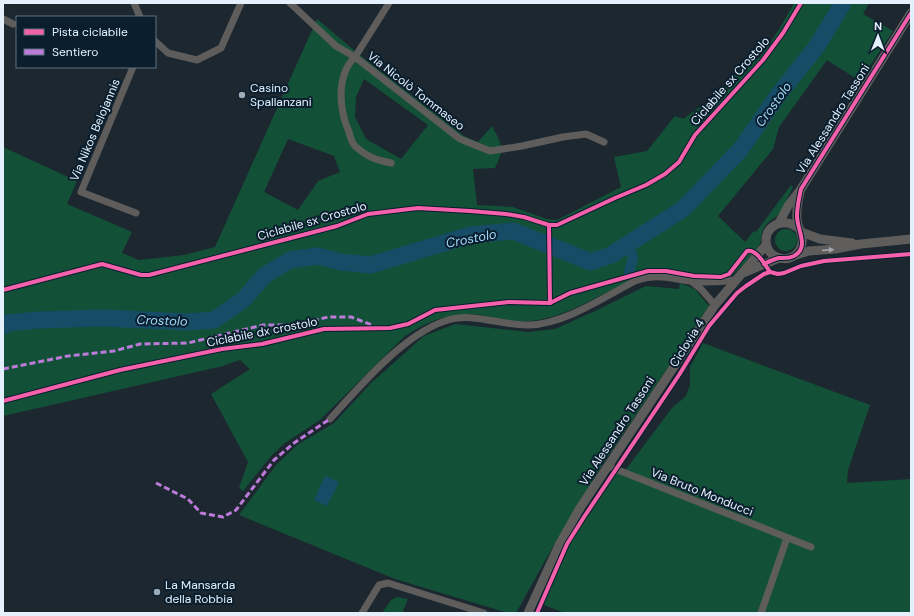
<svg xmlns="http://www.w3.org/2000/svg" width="914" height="616" font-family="'DM Sans',sans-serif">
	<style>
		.green { fill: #125137; fill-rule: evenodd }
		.water { fill: #174c67 }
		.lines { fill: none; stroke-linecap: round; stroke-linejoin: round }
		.canal { stroke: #174c67; stroke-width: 10 }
		.river { stroke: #174c67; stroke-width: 17 }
		.minor { stroke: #5e5d5c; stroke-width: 7 }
		.tertiary { stroke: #5e5d5c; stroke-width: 9 }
		.quiet { stroke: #bd7bd9; stroke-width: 3; stroke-dasharray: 6 3; stroke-linecap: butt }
		.cycleway-casing { stroke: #0a1e2e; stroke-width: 6 }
		.cycleway { stroke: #f560ab; stroke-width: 4 }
		.oneway { fill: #a1a6ac }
		.poi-dot { fill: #9eaab5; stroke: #0a1e2e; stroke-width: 1.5 }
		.labels { text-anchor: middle; stroke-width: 4; stroke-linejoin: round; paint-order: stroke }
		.street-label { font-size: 12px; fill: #e4f0fc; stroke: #0a1e2e }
		.poi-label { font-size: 12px; fill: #e4f0fc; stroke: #0a1e2e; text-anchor: start }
		.water-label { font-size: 13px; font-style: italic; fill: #9ed7f8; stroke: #0a1e2e }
	</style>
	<rect width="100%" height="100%" fill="#1c2730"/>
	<g class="green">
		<path d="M794,3H869L863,14L893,31L860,81L827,60L779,127L773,149L718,216L745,242L754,231L756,232L791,185L793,187L781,212C777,218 769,220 765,226C761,232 762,239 759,246C757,250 734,275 730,277C723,279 714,279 706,279C685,278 661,271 640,276C632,278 623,284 616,288C588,301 560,319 529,321C513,322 497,318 481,315C452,311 428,321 404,337L320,420L285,443L272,455L243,491L239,488L248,462L211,394L250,369L240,360L223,366L3,416V147L77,181L67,204L132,232L122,253L139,260L184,255L215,247L317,19L361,56L464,136L478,142L492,126C502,145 505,148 495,168L473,169L477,205L513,207L547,219L557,220L621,187L614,157L647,151L675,116L683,119L720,93L729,80L760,57L780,28ZM364,79L428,125L401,159L366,139L355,117L356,97ZM288,139L334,156L340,172L318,181L298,210L264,192Z"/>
		<circle cx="786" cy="240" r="11"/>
		<polygon points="680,283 695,289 709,306 603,464 556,541 516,613 508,613 395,579 239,515 276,465 297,445 334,423 371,383 424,336 455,324 528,332 555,329 595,311 646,286 679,289"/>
		<polygon points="703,343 870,405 848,470 847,483 911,479 911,613 565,613 544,605 552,575 567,544 610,478 616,469 624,472 672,408 686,396 690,385 690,367"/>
		<polygon points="397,597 408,599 402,613 382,613 391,600"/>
	</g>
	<polygon class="water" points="325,476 339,482 327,506 314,500"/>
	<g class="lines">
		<polyline class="canal" points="628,244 633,258 629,272"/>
		<polyline class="river" points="3,326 8,323 39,320 103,318 188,322 214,320 243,300 265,275 290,260 317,256 341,262 370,265 471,235 513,231 591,262 611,255 683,209 741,149 776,98 817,46 843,3"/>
		<g class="minor">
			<polyline points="134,3 140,17"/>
			<polyline points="290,3 336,46 355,57 460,139 490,151 522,146 563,137 586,134 604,142"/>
			<path d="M389,3L355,57C336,75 339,110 349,132C350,136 352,143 355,146C367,157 376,160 391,163"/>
			<polyline points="3,19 13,24"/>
			<polyline points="155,41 168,53 197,60 221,48 241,3"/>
			<polyline points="133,67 81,192 136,213"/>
			<polyline points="691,281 701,289 715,305"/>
			<path d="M330,419C359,387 403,335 445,321C472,311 501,326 529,325C565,324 604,297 635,281C657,273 668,278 690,281C705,283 721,282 736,280"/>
			<polyline points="608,466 811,547"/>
			<polyline points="362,613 379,585 388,583 484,613"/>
			<polyline points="761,613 787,538"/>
		</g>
		<g class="tertiary">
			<polyline points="779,223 788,206 801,189 911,13"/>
			<path d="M798,228C795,226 791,223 787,223C777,221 766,229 766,240C765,259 791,266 800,249C806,239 798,229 797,220C796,210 798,201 800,192"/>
			<polyline points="801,232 820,239 852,243"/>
			<polyline points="796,255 809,251 835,249 861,244 911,239"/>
			<polyline points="743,273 779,258"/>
			<polyline points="528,613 559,545 580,508 715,305 766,245"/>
		</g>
		<g class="quiet">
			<polyline points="3,369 68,356 114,351 140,344 188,343 263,325 297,325 328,317 351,317 372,325"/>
			<polyline points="156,483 188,499 201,513 223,517 236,510 274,460 294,443 330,419"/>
		</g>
		<g class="cycleway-casing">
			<g id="cycleway">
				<polyline points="549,225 550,303"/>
				<path d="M764,264C768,262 774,259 779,258C784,258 788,259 794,256C810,247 797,230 797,216C797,207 799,198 801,189L911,13"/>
				<polyline points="3,290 102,264 141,275 149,275 337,226 368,214 418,208 470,211 506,214 524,217 549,225 557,225 615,198 646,185 665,174 679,162 695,135 763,60 783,33 801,3"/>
				<path d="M3,401L120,370L222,349L262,344L324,329L390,328L408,324L435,310L509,302L550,303L570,293L648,271H666L694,276L721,277L729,274L747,251C757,249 765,265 770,272"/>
				<polyline points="537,613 567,544 584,517 679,375 709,326 737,293 746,286 764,274 770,272 778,274 784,273 801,266 824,261 911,254"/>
			</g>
		</g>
		<use href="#cycleway" class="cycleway"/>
	</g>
	<defs><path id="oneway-solid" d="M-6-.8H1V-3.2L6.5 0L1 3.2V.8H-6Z"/></defs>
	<use class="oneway" href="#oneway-solid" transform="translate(828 250) rotate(-5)"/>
	<g class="poi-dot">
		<circle cx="242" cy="95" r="4"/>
		<circle cx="157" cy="592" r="4"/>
	</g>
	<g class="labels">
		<g class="street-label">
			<text transform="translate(730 81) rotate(-49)" y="4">Ciclabile sx Crostolo</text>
			<text transform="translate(416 91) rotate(38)" y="4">Via Nicolò Tommaseo</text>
			<text transform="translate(833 119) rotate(-58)" y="4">Via Alessandro Tassoni</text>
			<text transform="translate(95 130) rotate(-67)" y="4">Via Nikos Belojannis</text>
			<text transform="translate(312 221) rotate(-16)" y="4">Ciclabile sx Crostolo</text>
			<text transform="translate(262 332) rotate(-11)" y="4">Ciclabile dx crostolo</text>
			<text transform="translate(687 343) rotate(-58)" y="4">Ciclovia 4</text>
			<text transform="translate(617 431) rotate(-57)" y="4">Via Alessandro Tassoni</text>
			<text transform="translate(702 492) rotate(22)" y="4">Via Bruto Monducci</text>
		</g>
		<g class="poi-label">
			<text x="250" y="92">Casino<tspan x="250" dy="14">Spallanzani</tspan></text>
			<text x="165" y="589">La Mansarda<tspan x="165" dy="14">della Robbia</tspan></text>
		</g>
		<g class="water-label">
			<text transform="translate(773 104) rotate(-54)" y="5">Crostolo</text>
			<text transform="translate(471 238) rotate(-11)" y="5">Crostolo</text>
			<text transform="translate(162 320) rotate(2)" y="5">Crostolo</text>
		</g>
	</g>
	<rect width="914" height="616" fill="none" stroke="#e4f0fc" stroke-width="8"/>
	<rect x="16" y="16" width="140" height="52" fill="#0a1e2e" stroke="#617280"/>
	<rect x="24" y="29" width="20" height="6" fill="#f560ab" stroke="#617280"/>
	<text x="52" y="36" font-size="12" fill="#e4f0fc">Pista ciclabile</text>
	<rect x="24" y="49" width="20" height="6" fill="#bd7bd9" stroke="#617280"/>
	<text x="52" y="56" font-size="12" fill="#e4f0fc">Sentiero</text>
	<g transform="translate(878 36) rotate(1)" stroke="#0a1e2e" stroke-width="3" paint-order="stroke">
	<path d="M0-3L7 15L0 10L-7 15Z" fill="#e4f0fc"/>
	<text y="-6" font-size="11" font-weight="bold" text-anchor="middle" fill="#e4f0fc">N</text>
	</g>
</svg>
